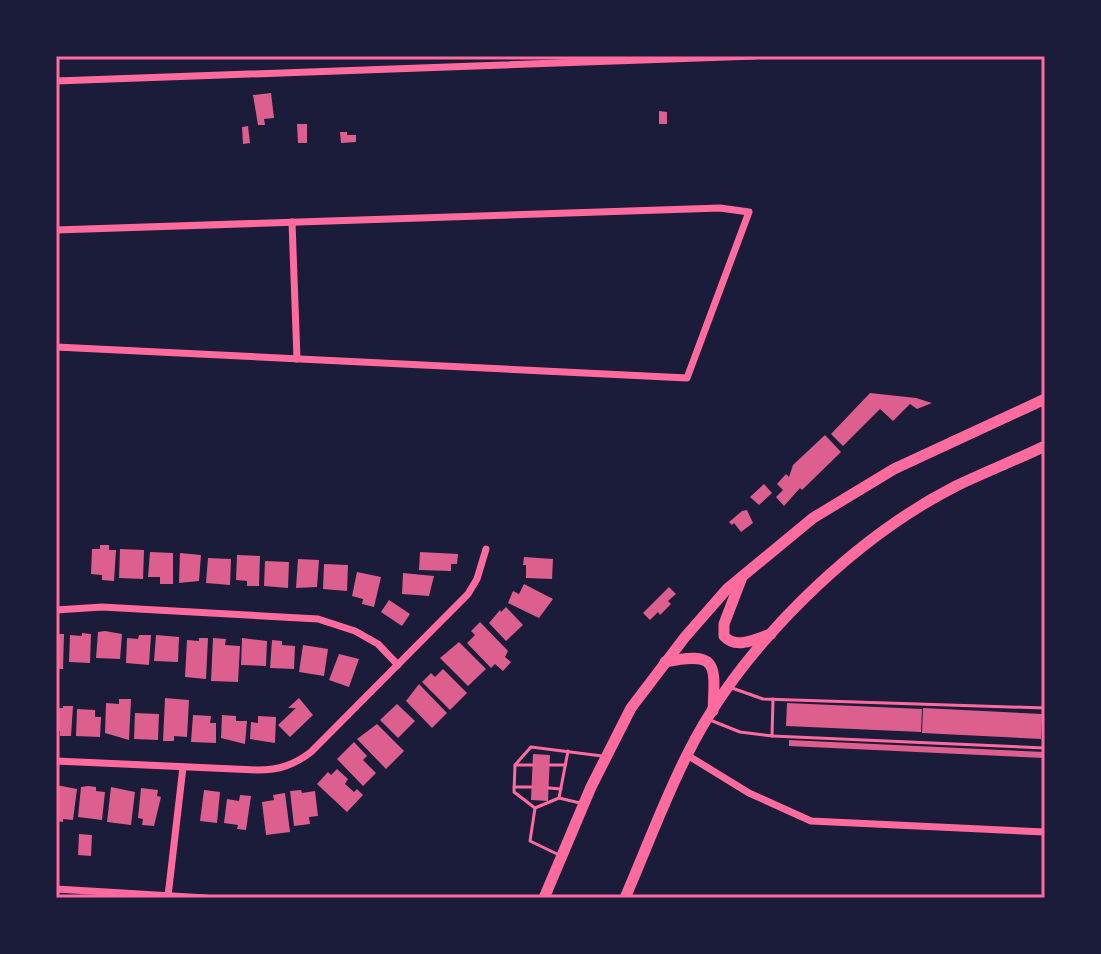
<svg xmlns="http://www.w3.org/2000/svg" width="1101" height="954" font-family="Spectral,serif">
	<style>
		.building { fill: #dd5f8e }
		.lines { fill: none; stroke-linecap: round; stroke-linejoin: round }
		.service { stroke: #ff6b9d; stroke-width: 3 }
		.minor { stroke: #ff6b9d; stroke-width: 7 }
		.primary { stroke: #ff6b9d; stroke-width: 11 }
		.neatline { fill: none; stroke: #ff6b9d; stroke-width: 3 }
	</style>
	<rect width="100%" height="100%" fill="#1b1b3a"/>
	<g class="building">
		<polygon points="271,93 274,118 264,119 265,125 258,125 253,95"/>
		<polygon points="659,111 667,112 667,124 659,124"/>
		<polygon points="297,124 307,124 307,143 298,143"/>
		<polygon points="248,126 250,143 243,144 242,127"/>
		<polygon points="340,132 347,132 347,135 356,135 356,142 341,143"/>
		<polygon points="870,393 916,398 932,403 917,409 910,404 893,421 880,409 843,446 831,434"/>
		<polygon points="825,435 841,452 802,490 800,488 784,506 776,497 783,490 777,484 786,474 789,477 793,465"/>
		<polygon points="764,484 772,493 759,505 750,497"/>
		<polygon points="747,510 753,523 741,532 734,523 732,525 729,522 742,511"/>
		<polygon points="100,545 109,545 109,550 116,550 114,581 102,580 102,575 91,574 92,549 100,549"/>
		<polygon points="120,549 144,550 143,579 119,578"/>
		<polygon points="150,552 173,553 173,584 160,584 160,577 148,577"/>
		<polygon points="420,552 458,554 457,564 451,564 451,571 419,570"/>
		<polygon points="180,553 201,555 199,581 179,583"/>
		<polygon points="237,555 260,556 259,586 247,586 247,581 236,580"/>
		<polygon points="524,557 553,559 552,579 526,578 526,565 523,565"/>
		<polygon points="208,558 231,559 230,585 206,583"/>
		<polygon points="298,559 319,560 317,587 296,588"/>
		<polygon points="265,561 289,562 288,588 264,586"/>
		<polygon points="324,564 348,565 347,591 323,589"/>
		<polygon points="357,572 381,577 374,607 362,604 363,599 352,596"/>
		<polygon points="403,573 434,576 429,596 402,594"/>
		<polygon points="524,584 553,599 539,618 508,603 513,591 519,594"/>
		<polygon points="669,587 676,594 668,601 671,604 660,615 658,612 650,620 643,613"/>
		<polygon points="389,600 410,614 402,626 381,612"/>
		<polygon points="506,607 523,625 506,641 489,623 500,610 501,612"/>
		<polygon points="480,622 508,651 505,657 511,662 503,671 495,664 491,668 467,643 475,635 471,631"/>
		<polygon points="105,631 122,634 120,659 96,658 98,632"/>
		<polygon points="82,633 91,634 90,663 69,662 70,635 82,636"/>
		<polygon points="56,634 64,634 63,669 56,669"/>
		<polygon points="139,635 151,635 149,665 126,663 127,638 138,639"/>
		<polygon points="156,635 179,637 178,662 154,661"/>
		<polygon points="199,638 208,638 206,679 185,677 187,640 199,641"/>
		<polygon points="213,638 226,639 225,645 240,646 238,682 211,681"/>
		<polygon points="242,638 267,641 266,666 241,665"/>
		<polygon points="272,640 282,641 282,645 295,646 294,669 270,668"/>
		<polygon points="459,642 486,669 468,686 440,658"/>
		<polygon points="303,645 328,649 324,676 299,672"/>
		<polygon points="339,654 359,659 349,687 329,680"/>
		<polygon points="443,669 467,693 450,710 422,682 431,673 435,677"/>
		<polygon points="419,684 447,713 432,728 406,701"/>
		<polygon points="165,698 189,700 187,737 174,736 174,741 163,741"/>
		<polygon points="299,698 313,715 290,737 278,725 296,708 288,708"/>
		<polygon points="119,699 131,699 129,740 105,733 106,703 119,704"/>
		<polygon points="787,703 922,709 921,732 786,726"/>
		<polygon points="397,704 415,721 398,738 380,720"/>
		<polygon points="63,706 73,706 71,736 60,736 60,731 56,731 56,708 63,708"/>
		<polygon points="923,708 1042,714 1041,739 922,733"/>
		<polygon points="77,709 95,710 95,717 101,717 100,737 76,736"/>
		<polygon points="135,713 159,714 158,740 134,739"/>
		<polygon points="193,715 211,716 210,723 216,723 216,743 191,742"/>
		<polygon points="222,715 236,716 236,721 247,721 245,744 221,738"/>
		<polygon points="258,716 276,717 275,743 250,739 251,722 258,723"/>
		<polygon points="377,724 404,751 386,769 357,739"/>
		<polygon points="789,740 1045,752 1045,758 789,746"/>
		<polygon points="354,742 367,756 363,760 376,773 363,786 337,759"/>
		<polygon points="533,754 550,755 548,801 531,800"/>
		<polygon points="337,769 348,779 345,784 354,792 357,789 363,795 347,812 317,784 328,772 331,775"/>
		<polygon points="56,785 77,789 73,820 63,819 63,822 56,821"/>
		<polygon points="88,786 96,787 96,791 105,792 102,820 78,817 81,787"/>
		<polygon points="111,787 135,792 131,825 107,822"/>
		<polygon points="141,788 158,790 157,796 161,797 154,826 142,825 143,819 138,818"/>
		<polygon points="204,790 220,792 217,823 200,821"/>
		<polygon points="301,790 302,793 315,791 318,816 309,817 310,824 294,826 290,791"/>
		<polygon points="285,793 290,832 266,835 262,802 274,800 273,795"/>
		<polygon points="240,795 251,796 246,830 237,829 238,825 224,823 227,799 239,801"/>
		<polygon points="79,834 92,835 91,856 78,855"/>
	</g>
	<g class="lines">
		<g class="service">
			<polyline points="732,688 763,699 1045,708"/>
			<polyline points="710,720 740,732 772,736 773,699"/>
			<polyline points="772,736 1045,748"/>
			<polyline points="515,765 532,765"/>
			<polyline points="550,765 565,765"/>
			<polyline points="514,787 531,787"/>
			<polyline points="549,788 561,789"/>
			<polyline points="559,798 568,751"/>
			<polyline points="535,808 559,798 580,803"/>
			<polyline points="557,854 530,841 535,808 514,792 515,765 531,747 602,756"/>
		</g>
		<g class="minor">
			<polyline points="56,81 755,56"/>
			<polyline points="292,222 297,359"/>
			<polyline points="56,230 720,208 749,212 687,378 56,347"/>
			<polyline points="56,610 102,607 318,619 355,631 378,644 398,665"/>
			<polyline points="687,755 749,793 811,821 1045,832"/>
			<path d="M56,761L258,770C279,770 294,765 311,752L468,594L477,579L486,549"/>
			<polyline points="56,889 206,898"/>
			<polyline points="168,896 183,767"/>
		</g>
		<g class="primary">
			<path d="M742,577L724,624V636C736,650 755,639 771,634"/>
			<path d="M665,662C719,651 715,664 713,711"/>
			<polyline points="544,898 591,787 631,708 685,637 727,589 813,518 894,469 1045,399"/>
			<path d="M625,898C646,850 664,800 688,753C740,648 852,539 956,486C985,472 1016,460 1045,446"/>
		</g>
	</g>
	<rect width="1101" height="954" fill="none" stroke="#1b1b3a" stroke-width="116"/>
	<rect x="58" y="58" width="985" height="838" class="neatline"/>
</svg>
